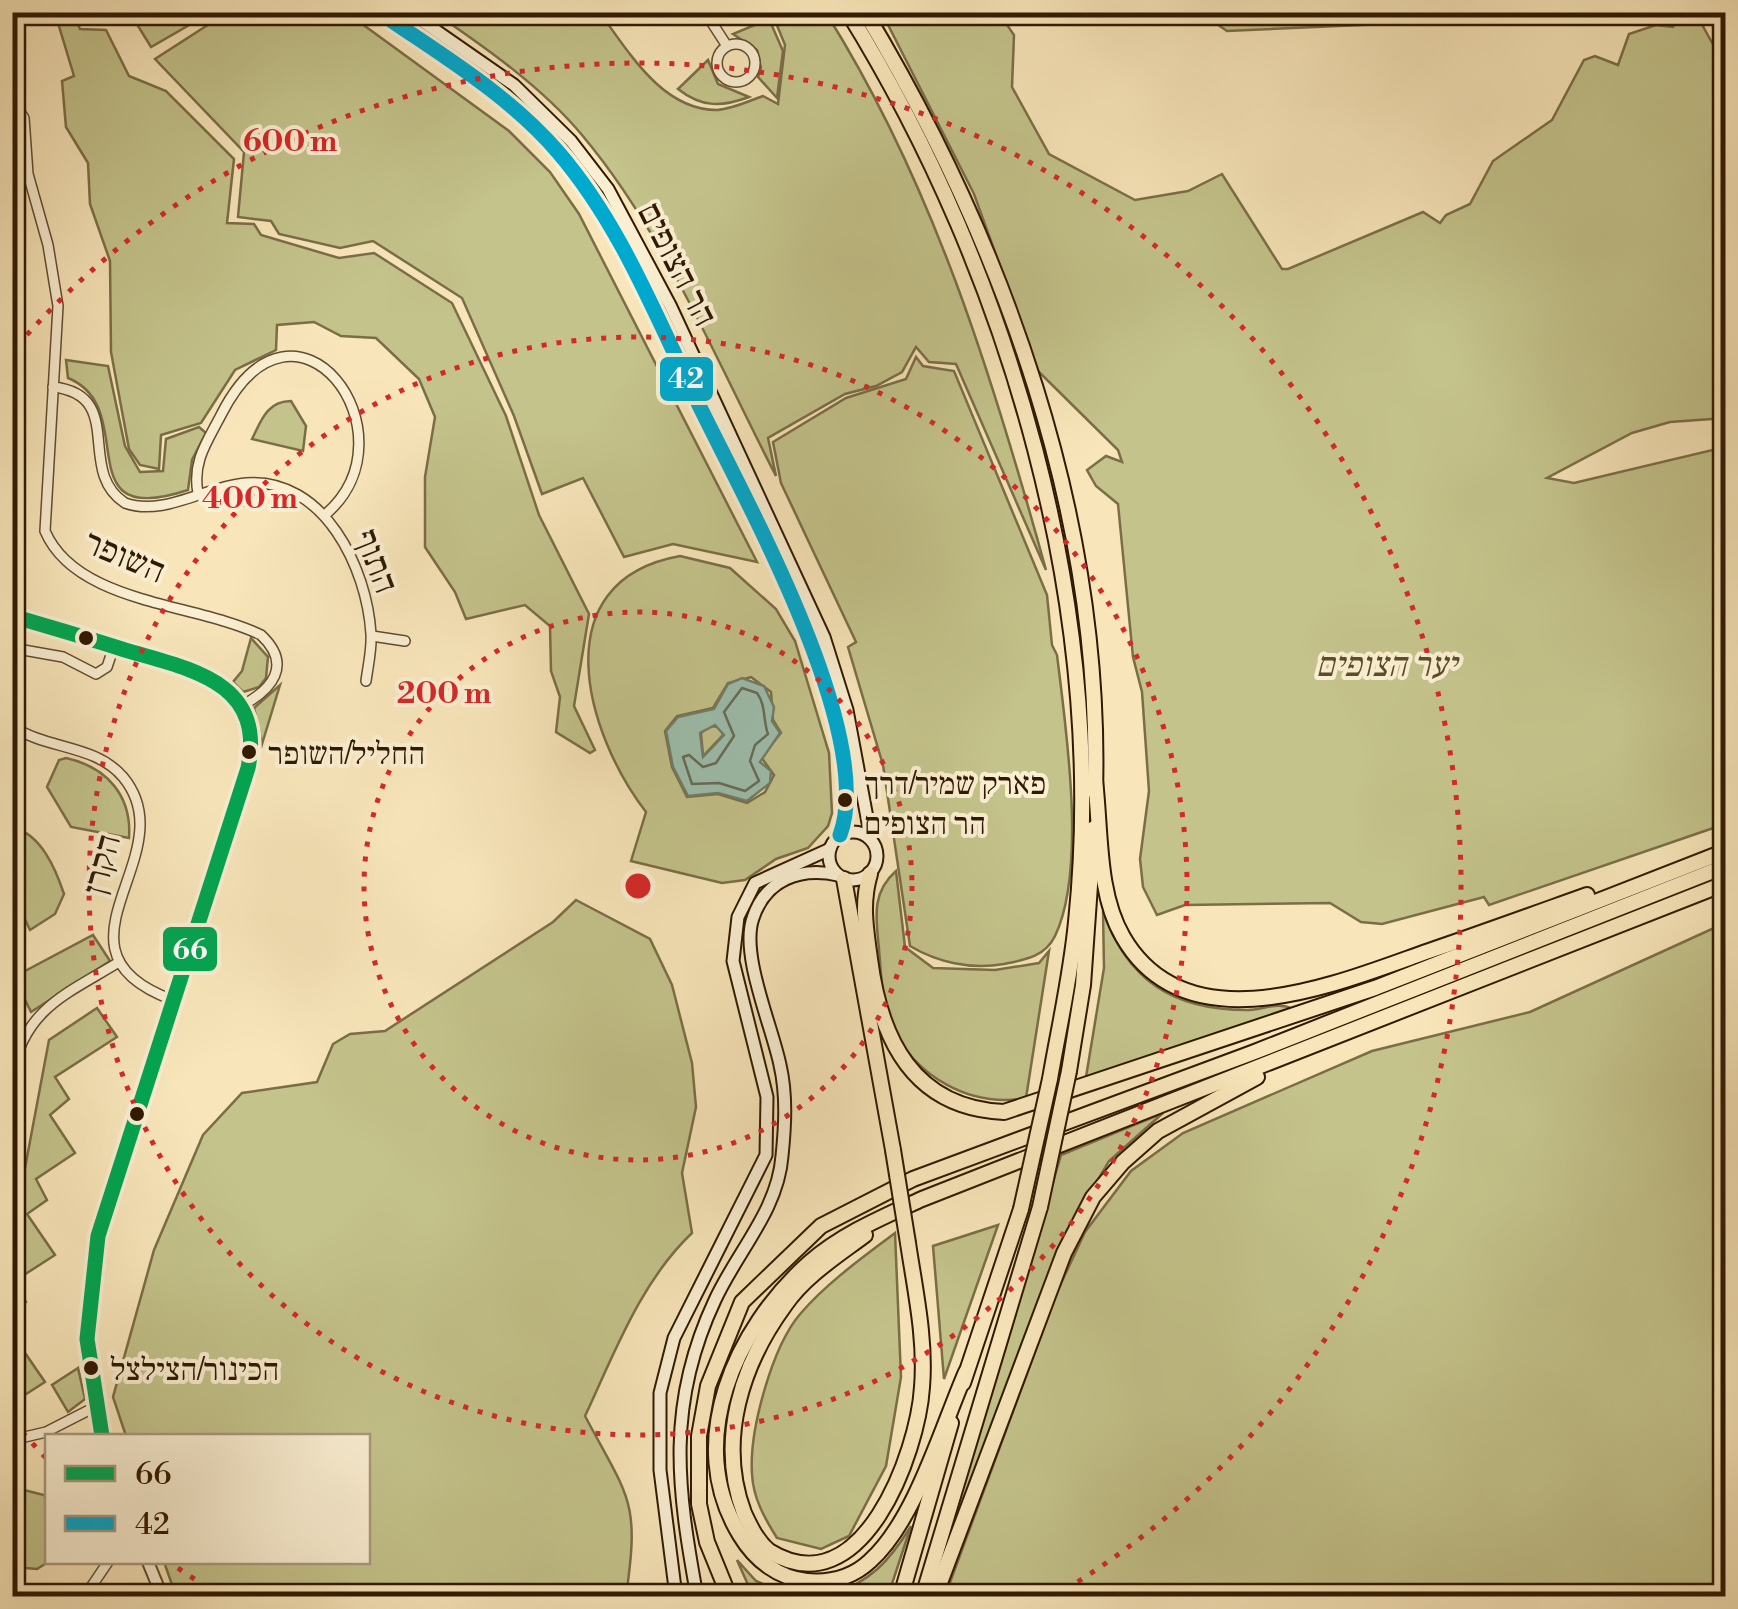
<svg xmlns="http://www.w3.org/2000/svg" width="1738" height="1609" font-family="'Libre Bodoni','Frank Ruhl Libre',serif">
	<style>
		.green { fill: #c4c38b; stroke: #7a6e46; stroke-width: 2.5; fill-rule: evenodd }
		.water { fill: #9dc0af; stroke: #717d69; stroke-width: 2.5; fill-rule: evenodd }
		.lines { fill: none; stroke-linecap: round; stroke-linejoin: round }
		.shore { stroke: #666c58; stroke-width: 2.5 }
		.minor-casing { stroke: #624c2f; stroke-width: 12 }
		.tertiary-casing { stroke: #624c2f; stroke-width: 14 }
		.secondary-casing { stroke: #301901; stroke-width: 15 }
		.primary-casing { stroke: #301901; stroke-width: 18 }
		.trunk-casing { stroke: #301901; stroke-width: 18 }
		.minor { stroke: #faefd2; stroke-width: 9 }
		.tertiary { stroke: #faefd2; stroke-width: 10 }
		.secondary { stroke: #faefd2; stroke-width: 11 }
		.primary { stroke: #f8e6ba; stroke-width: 14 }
		.trunk { stroke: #f8e6ba; stroke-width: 14 }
		.primary-bridge-casing { stroke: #301901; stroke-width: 18; stroke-linecap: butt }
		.trunk-bridge-casing { stroke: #301901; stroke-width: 18; stroke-linecap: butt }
		.primary-bridge { stroke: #f8e6ba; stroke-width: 14 }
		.trunk-bridge { stroke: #f8e6ba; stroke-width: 14 }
		.bus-1-casing { stroke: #faefd2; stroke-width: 22 }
		.bus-2-casing { stroke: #faefd2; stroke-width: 22 }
		.bus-1 { stroke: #00a651; stroke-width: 15 }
		.bus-2 { stroke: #00a9ce; stroke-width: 15 }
		.ring { fill: none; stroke: #d62828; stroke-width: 5; stroke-dasharray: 5 10 }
		.bus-dot { fill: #301901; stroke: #faefd2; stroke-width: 4 }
		.labels { text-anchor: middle; stroke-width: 8; stroke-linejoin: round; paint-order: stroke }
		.bus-label { font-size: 32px; fill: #301901; stroke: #faefd2; text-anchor: start }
		.street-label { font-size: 35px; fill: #301901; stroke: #faefd2 }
		.park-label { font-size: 35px; font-style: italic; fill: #5c4c2a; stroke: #faefd2 }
		.centre { fill: #d62828; stroke: #faefd2; stroke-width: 5 }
		.ring-label { font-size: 30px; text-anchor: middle; font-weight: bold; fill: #d62828; stroke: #faefd2; stroke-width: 8; stroke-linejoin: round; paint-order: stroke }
		.line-badge { stroke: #faefd2; stroke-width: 4 }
		.badge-label { font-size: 28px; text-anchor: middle; font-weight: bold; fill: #fff }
	</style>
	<rect width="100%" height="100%" fill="#f8e6ba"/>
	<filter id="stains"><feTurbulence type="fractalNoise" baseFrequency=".002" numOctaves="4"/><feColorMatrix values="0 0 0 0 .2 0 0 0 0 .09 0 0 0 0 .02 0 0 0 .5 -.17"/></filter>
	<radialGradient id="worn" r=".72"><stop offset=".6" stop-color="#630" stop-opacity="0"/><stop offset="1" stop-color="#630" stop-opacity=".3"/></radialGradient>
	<g class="green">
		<polygon points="228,12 347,13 509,131 550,172 579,214 757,562 673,544 624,557 583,478 542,494 514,416 462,298 373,241 340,248 279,234 271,221 238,217 244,152 155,59"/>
		<polygon points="55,13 73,13 80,29 106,30 129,76 166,91 234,159 227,223 254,224 261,235 339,258 374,253 452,303 506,416 539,515 589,614 574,706 595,750 590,753 556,732 560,697 551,671 550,626 525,605 466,619 455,592 425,547 425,477 435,417 419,379 376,338 341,336 314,322 277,325 276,350 235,370 201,423 161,435 159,469 140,465 129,449 111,352 110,261 90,204 88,163 66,127 62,81 74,76"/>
		<polygon points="130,13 210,13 151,47"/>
		<path d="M435,13H600C629,52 662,110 717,110C732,109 749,101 763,96L778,104L785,45L772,13H826C933,183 993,378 1046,570L956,364L929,362L916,347L902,372L876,386L845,394L768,438L776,476C717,362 665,234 582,135C542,87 486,48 435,13Z"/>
		<polygon points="882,13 999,13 1014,35 1012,87 1049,154 1135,200 1188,191 1222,174 1282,269 1288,269 1423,212 1440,223 1446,215 1470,204 1493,161 1552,120 1584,60 1595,56 1618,65 1629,34 1656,25 1673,27 1678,13 1703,13 1700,21 1725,66 1725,418 1670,422 1632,433 1547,478 1574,483 1725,447 1725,824 1489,905 1484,897 1382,924 1361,922 1330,903 1185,905 1157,915 1143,887 1140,859 1149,791 1142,692 1133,657 1118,504 1096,486 1087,470 1106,456 1122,462 1118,450 1038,371 974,194"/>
		<polygon points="1201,13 1408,13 1406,23 1227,31"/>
		<polygon points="769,19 783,51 777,98 758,77 761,68 757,50 733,34"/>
		<path d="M708,60L718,84L749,97C722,107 702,108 678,89Z"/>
		<path d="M916,357L923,366L954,371L1047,595L1052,645L1057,655C1066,729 1087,869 1055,936C1045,957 1024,960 1004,964C970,970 937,962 910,946L883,765L848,647L856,642L781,483L773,442L846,398L906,379Z"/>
		<path d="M66,360L108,366L125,446L140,472L163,471L166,439L199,427L206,433L192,460L188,490C64,531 142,408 68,378Z"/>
		<path d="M291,401L306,426L303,451L252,439C261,421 267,401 291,401Z"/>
		<path d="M680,556L730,568L776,609L795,641L829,753L832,813L828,826L808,848L776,859L745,880L722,883L631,861L646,812C585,733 542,581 680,556ZM751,677L771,692L773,720L781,733L761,757L774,775L765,792L747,803L718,794L687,797L672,767L665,731L677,716L713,708L728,683Z"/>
		<polygon points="251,638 268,657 266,678 259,687 243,692 233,682 242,671"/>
		<polygon points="280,685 262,744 254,708"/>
		<polygon points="709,726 720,727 723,735 703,756 701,733"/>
		<path d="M66,758C107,767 132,796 129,838L71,827L47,787L59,760Z"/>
		<path d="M13,827C41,835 55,867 64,894L55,914L30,930L13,894Z"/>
		<path d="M896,871L905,947L933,968L995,970L1039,963L1049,951L1026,1098C971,1108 915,1077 892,1026C882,1003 881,974 879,949C876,918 871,893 896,871Z"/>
		<path d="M576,900L650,939L672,985L692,1063L696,1107L682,1173L692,1233C641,1281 614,1354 585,1416C629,1499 640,1500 626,1596H176L164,1562H368V1436H126L113,1397L154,1250L203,1135L242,1093L317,1082L333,1044L350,1034L385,1031L553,922Z"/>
		<path d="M1103,911C1127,980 1173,1010 1247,1010C1264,1010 1277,1001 1293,1009L1086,1077L1104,968Z"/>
		<polygon points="1725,923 1725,1596 945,1596 1057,1292 1085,1232 1131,1171 1183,1133 1372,1051 1530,1012"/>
		<polygon points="93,935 110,961 31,1012 13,975 12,955 25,971"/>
		<polygon points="97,1008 117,1037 55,1077 69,1099 50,1115 75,1153 36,1179 47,1200 27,1214 55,1255 13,1282 26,1302 13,1312 13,1232 49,1040"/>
		<polygon points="1163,1113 1109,1161 1074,1220 931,1596 1061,1155"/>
		<polygon points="998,1225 944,1379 933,1246"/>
		<path d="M895,1233L901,1377L886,1466L849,1536L821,1549L777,1538C765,1519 753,1498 752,1474C749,1431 772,1346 801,1313C828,1282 862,1258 895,1233Z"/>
		<polygon points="12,1334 45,1382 20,1398 13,1386"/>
		<polygon points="78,1368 85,1399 68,1412 52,1385"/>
		<polygon points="12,1487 44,1495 47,1500 48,1562 37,1569 13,1567"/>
		<path d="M911,1526L888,1596H829C870,1582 889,1562 911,1526Z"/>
		<polygon points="737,1560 756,1581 791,1596 753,1596"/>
	</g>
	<path class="water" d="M742,678L764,686L774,707L772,721L780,733L760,762L771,771L770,783L747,801L718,793L688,796L673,767L666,731L678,717L714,709L728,684ZM715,725L724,735L703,757L700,733Z"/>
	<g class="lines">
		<path class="shore" d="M742,688L757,693C766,705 763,721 768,734L755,745L750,761L759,781L745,791L719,783L692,784L683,757L689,755L703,767L716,763L734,736L724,712Z"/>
		<g class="minor-casing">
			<g id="minor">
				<polyline points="705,12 727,46"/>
				<circle cx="736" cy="63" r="19"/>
				<path d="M12,100L24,118L28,174L48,245L58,306L45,531C76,604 196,603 261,635C293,665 272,690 241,706"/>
				<path d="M53,387C127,395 75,471 125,503C164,517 206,486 246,483C324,477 367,568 371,634C372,649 368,666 366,681"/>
				<path d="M198,493C192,462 207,442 221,415C295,268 418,434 326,514"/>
				<polyline points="372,636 405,641"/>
				<polyline points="12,648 63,657 96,674 107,667 114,646"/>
				<path d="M12,726C47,750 95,744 123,777C188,855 36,950 173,1000"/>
				<path d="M12,1074C25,1008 67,994 119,962"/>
				<polyline points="12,1440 46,1432 95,1407"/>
				<polyline points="85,1596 108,1562"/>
			</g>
		</g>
		<g class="tertiary-casing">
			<g id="tertiary">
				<path d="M12,616C50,627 88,638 125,650C189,669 266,681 248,768L98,1236L87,1339L102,1436"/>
				<polyline points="148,1562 162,1596"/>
			</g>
		</g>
		<g class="secondary-casing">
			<g id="secondary">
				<path d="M379,12C441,55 508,94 558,152C621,225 656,317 698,403C744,498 877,734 840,835"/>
				<polyline points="409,12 514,85 571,141 608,189 670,305 824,637 847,710 871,839"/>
				<circle cx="853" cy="856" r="24"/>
				<polyline points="676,1596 660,1470 660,1393 674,1338 766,1155 767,1097 733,961 738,917 755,883 830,849"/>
				<path d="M697,1596C677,1487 666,1404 715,1300C737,1252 778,1210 782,1156C785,1127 787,1095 780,1065C772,1026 740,954 753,918C766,879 800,867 838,875"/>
			</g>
		</g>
		<g class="primary-casing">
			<g id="primary">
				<path d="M848,12C1011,275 1108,612 1076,922C1071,975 1059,1027 1050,1079"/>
				<path d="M865,12C1004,244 1103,518 1095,792"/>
				<polyline points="1069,1071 1083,985 1094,828"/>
				<polyline points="963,1383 1021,1209"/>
				<polyline points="901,1596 951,1423"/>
				<polyline points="923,1596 1040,1207"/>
			</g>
		</g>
		<g class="trunk-casing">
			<g id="trunk">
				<path d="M1095,780C1101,830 1097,893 1123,937C1187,1048 1338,983 1429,951C1482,933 1534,914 1587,895"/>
				<path d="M870,874C861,904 866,929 870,959C880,1038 913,1108 1004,1112L1375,988L1726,851"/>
				<polyline points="844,879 893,1150"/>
				<path d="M865,1235C837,1256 805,1276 785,1305C741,1365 717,1441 744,1513C750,1526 757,1541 769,1551C862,1609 918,1452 922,1387C926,1339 915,1290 908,1243"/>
				<path d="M966,1372C942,1427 915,1521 870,1561C852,1578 831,1583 807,1581C778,1578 755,1560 740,1535C683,1442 736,1328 809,1263C842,1234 883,1217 922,1199L1726,883"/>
				<polyline points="729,1596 707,1542 699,1504 699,1436 708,1386 742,1302 821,1226 913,1179 1252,1053 1726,866"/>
				<polyline points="935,1596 1064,1253 1093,1197 1123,1162 1158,1131 1257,1077"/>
			</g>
		</g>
		<use href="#minor" class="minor"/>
		<use href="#tertiary" class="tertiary"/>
		<use href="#secondary" class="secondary"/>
		<use href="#primary" class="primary"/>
		<use href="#trunk" class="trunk"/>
		<g class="primary-bridge-casing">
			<g id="primary-bridge">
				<polyline points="1040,1207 1069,1071"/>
				<polyline points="1021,1209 1050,1079"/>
			</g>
		</g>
		<g class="trunk-bridge-casing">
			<polyline id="trunk-bridge" points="893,1150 908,1243"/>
		</g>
		<use href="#primary-bridge" class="primary-bridge"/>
		<use href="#trunk-bridge" class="trunk-bridge"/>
		<g class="bus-1-casing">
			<path id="bus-1" d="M12,616C50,627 88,638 125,650C189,669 266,681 248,768L98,1236L87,1339L102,1436"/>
		</g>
		<g class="bus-2-casing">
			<path id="bus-2" d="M379,12C441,55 508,94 558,152C621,225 656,317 698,403C744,498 877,734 840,835"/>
		</g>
		<use href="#bus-1" class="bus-1"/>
		<use href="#bus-2" class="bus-2"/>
	</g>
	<g class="ring">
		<circle cx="638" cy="886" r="274"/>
		<circle cx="638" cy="886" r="549"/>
		<path d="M220 1595A823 823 0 0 1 172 1564M46 1458A823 823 0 0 1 17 1426M17 346A823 823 0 1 1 1056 1595"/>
	</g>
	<g class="bus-dot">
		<circle cx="86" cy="638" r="9"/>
		<circle cx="249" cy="752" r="9"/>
		<circle cx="845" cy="800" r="9"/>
		<circle cx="137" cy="1114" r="9"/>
		<circle cx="91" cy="1368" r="9"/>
	</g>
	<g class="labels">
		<g class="bus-label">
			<text x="268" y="764">החליל/השופר</text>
			<text x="864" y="794">פארק שמיר/דרך<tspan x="864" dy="40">הר הצופים</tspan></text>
			<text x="110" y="1380">הכינור/הצילצל</text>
		</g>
		<g class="street-label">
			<text transform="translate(678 264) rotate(63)" y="12">הר הצופים</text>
			<text transform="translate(125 556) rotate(23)" y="12">השופר</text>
			<text transform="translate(377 561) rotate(69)" y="12">התוף</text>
			<text transform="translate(101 864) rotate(-75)" y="12">הקרן</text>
		</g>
		<g class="park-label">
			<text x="1386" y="676">יער הצופים</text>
		</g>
	</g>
	<circle cx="638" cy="886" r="15" class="centre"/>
	<g class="ring-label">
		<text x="290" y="151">600 m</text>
		<text x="250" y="508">400 m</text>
		<text x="444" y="703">200 m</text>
	</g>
	<g class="line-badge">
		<rect x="658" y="355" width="57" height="48" rx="10" fill="#00a9ce"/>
		<rect x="161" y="925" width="58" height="48" rx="10" fill="#00a651"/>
	</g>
	<g class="badge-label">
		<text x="686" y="388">42</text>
		<text x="190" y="959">66</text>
	</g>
	<rect width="1738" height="1609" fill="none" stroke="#f8e6ba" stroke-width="50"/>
	<rect x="15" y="15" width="1708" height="1579" fill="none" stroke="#301901" stroke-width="5"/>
	<rect x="25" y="25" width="1688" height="1559" fill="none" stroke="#301901" stroke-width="2.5"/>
	<rect x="45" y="1434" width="325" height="130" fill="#faefd2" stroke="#a9997e" stroke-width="2.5"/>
	<rect x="65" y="1466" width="50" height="15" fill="#00a651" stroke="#a9997e" stroke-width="2.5"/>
	<text x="135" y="1484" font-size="30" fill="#301901">66</text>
	<rect x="65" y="1516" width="50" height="15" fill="#00a9ce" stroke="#a9997e" stroke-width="2.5"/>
	<text x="135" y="1534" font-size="30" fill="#301901">42</text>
	<rect width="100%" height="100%" filter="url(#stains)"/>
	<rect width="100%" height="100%" fill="url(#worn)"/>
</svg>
